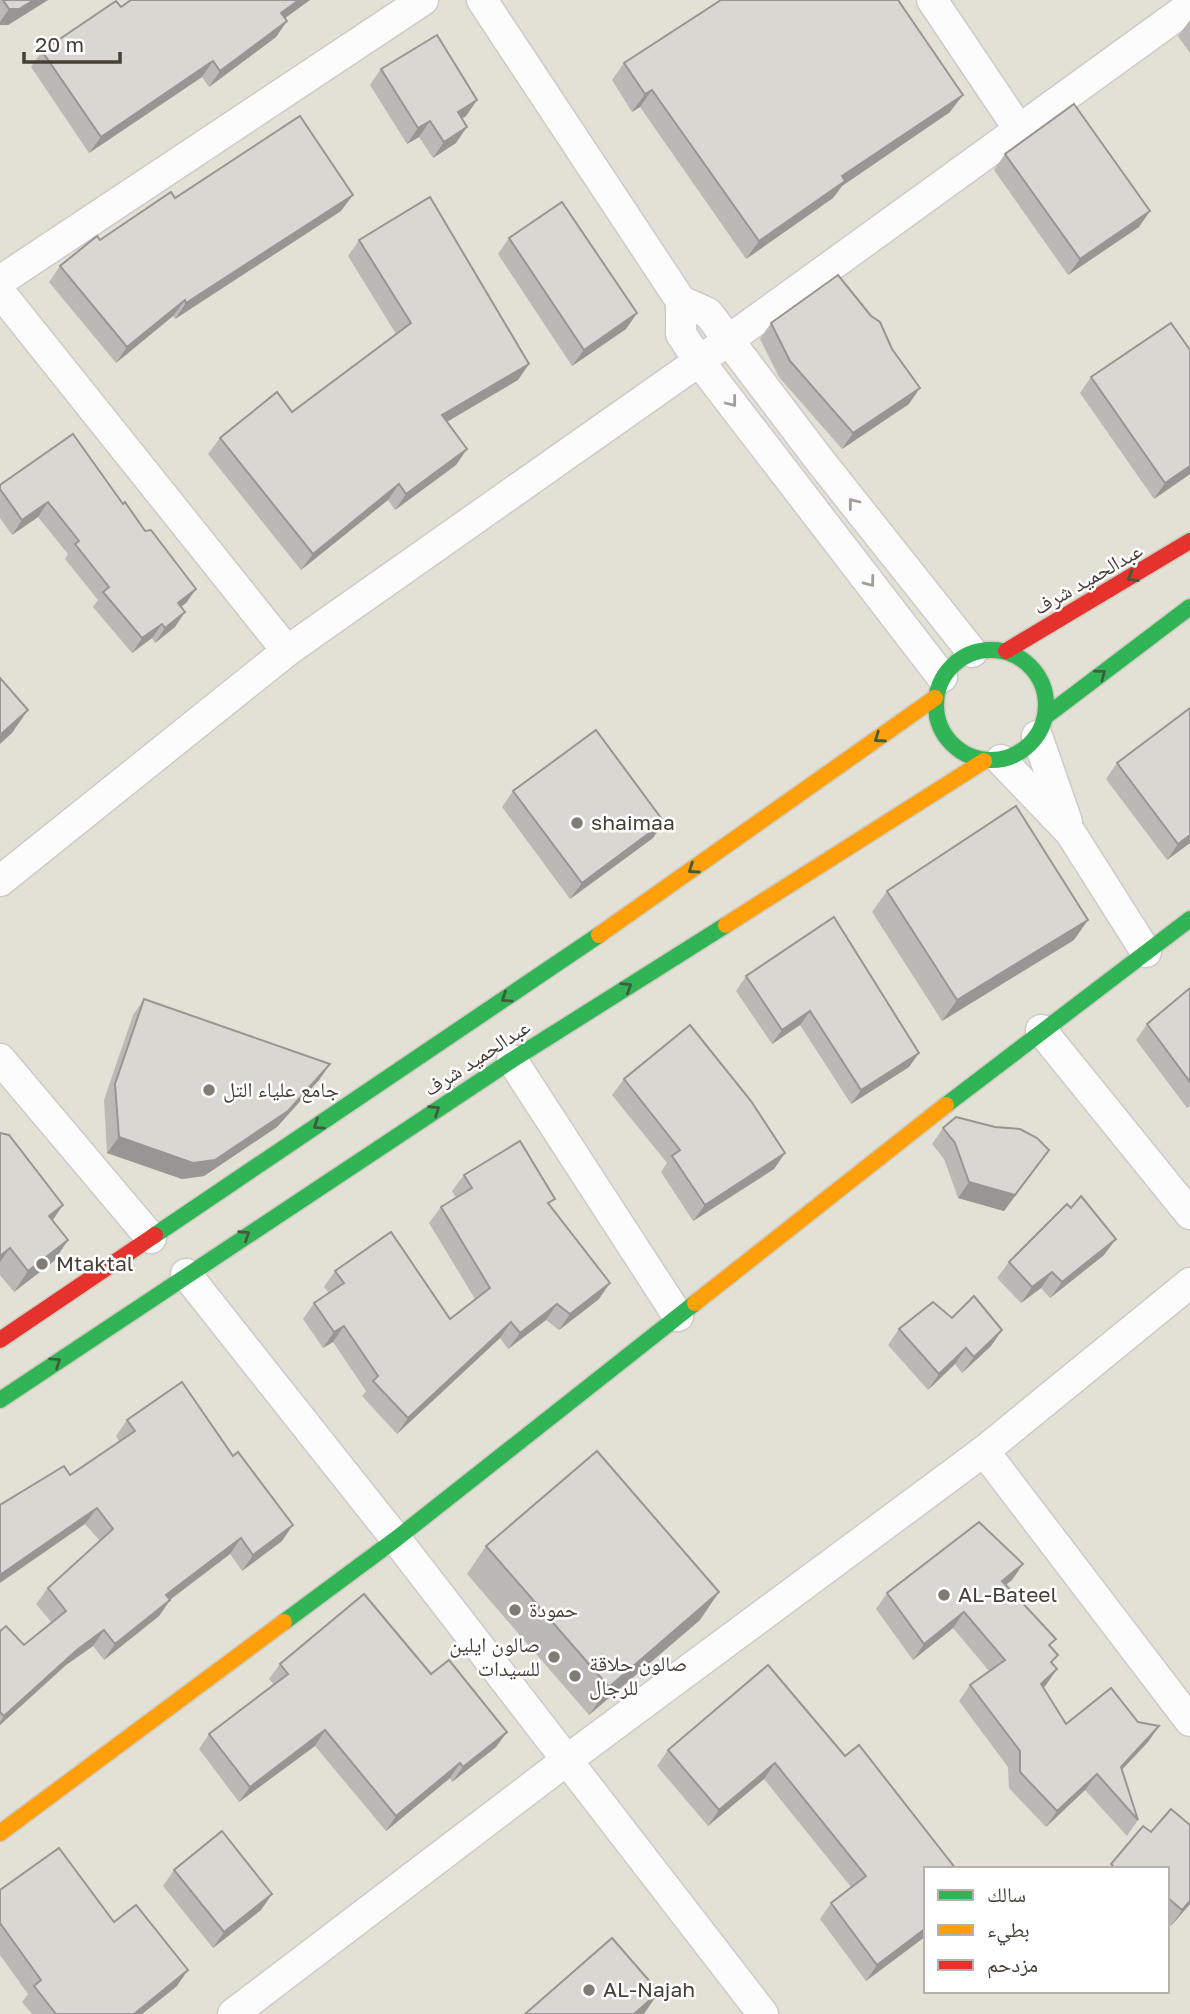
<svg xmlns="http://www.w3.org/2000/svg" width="1190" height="2014" font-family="'Golos Text','Noto Naskh Arabic',sans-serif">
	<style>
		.residential { fill: #e3e0d6; fill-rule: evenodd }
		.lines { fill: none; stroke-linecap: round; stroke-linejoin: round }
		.street-casing { stroke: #cdcbc7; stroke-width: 33 }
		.fast-casing { stroke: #cecbc0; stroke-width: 19 }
		.slow-casing { stroke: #cecbc0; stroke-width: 19 }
		.jam-casing { stroke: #cecbc0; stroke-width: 19 }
		.street { stroke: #fdfcfc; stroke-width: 30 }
		.fast { stroke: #30b455; stroke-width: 16 }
		.slow { stroke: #ff9f0a; stroke-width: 16 }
		.jam { stroke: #e5322d; stroke-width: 16 }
		.wall { fill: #bbb9b5 }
		.shaded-wall { fill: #989693 }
		.building { fill: #d9d7d2; stroke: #989693; stroke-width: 2 }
		.oneway { stroke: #a19e98 }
		.oneway2 { stroke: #405c3d }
		.poi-dot { fill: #807c74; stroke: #fff; stroke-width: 2.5 }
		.labels { text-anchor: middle; stroke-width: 5; stroke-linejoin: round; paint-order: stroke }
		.street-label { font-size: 21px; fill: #453f35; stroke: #fff }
		.poi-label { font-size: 21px; fill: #453f35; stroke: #fff; text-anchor: start }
	</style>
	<rect width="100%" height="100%" fill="#efeee9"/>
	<path class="residential" d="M0,0H1190V2014H0ZM926,1869H1167V1991H926Z"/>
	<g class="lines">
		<g class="street-casing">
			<g id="street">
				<polyline points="482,0 681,301 708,313 821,462 972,652"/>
				<polyline points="932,0 1018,128"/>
				<polyline points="0,281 423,0"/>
				<polyline points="0,292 287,651"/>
				<polyline points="681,301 681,334 699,361 942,677"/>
				<polyline points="1037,736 1067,822"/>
				<polyline points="1001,760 1070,832 1146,952"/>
				<polyline points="0,881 287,651 712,352 1190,6"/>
				<polyline points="1041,1030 1190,1214"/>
				<polyline points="0,1059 151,1238"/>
				<polyline points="512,1060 678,1316"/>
				<polyline points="186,1274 396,1539 763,2014"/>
				<polyline points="984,1451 1190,1721"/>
				<polyline points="233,2014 567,1760 984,1451 1190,1283"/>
			</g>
		</g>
		<g class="fast-casing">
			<g id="fast">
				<circle cx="991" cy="705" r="55"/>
				<polyline points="1046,716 1190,607"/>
				<polyline points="946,1105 1190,919"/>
				<polyline points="155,1235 599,935"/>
				<polyline points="0,1400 512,1060 726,925"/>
				<polyline points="284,1622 396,1539 695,1303"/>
			</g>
		</g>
		<g class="slow-casing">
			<g id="slow">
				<polyline points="726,925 984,761"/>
				<polyline points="599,935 935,698"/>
				<polyline points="695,1303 946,1105"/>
				<polyline points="0,1833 284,1622"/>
			</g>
		</g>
		<g class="jam-casing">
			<g id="jam">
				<polyline points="1006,651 1190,541"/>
				<polyline points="0,1340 155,1235"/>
			</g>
		</g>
		<use href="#street" class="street"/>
		<use href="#fast" class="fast"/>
		<use href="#slow" class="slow"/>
		<use href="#jam" class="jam"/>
	</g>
	<g class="wall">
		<polygon points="0,0 48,0 8,25 0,25"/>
		<polygon points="131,0 310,0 285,18 287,21 276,37 209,87 202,77 89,153 31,67 42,51 121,7"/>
		<polygon points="1190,20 1190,53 1178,36"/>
		<polygon points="624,63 950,112 842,186 833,198 746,259 640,107 632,112 612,80"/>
		<polygon points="381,69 477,100 466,116 462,119 456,143 433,158 419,137 407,144 370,85"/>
		<polygon points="1005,154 1139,227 1068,275 994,170"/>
		<polygon points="175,198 341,211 175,319 173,316 116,363 49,282 60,266 100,240"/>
		<polygon points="509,238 637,313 626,329 572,366 498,254"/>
		<polygon points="359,240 529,364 518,380 447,422 467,449 456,465 395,510 388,500 301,570 208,454 220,438 292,412 396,334 348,256"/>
		<polygon points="771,323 909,404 842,449 779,377 760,339"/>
		<polygon points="1091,377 1190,474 1154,499 1080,393"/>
		<polygon points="0,485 123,504 196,589 186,603 181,607 175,627 155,643 152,638 132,653 93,607 98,600 65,559 68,554 38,517 12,535 0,518"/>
		<polygon points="1190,708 1190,843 1167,860 1106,779 1117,763"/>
		<polygon points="513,791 653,838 570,899 502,807"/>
		<polygon points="887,891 1074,940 942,1021 872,912"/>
		<polygon points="746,976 919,1053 909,1067 851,1104 800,1025 772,1044 736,991"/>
		<polygon points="1190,988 1190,1106 1187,1108 1136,1040 1147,1024"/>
		<polygon points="144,999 330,1064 319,1080 277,1127 204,1176 182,1179 107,1153 104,1100 133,1015"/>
		<polygon points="624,1079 785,1153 774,1169 693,1221 661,1172 667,1163 612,1095"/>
		<polygon points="943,1128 1038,1166 1004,1211 958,1198 944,1159 932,1144"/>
		<polygon points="0,1133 53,1220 68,1240 54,1261 14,1292 0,1275"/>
		<polygon points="464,1175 550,1205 599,1299 559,1330 546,1320 508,1349 500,1338 397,1434 362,1396 366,1391 333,1342 323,1348 303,1319 314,1303 329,1293 324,1287 335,1271 450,1319 475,1299 429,1223 441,1207 456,1198 452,1191"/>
		<polygon points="1104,1255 1050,1298 1041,1288 1021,1303 997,1278 1009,1262"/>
		<polygon points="952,1318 1002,1330 991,1346 962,1373 955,1364 928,1390 888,1345 899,1329"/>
		<polygon points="127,1420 282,1541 242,1571 230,1554 170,1600 159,1616 104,1660 93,1646 66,1665 0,1725 0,1631 24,1645 52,1623 36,1604 48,1588 100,1541 85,1524 70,1475 119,1441 116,1436"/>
		<polygon points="486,1546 700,1620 589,1715 467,1574"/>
		<polygon points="1023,1564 1012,1580 1005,1585 1051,1647 1052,1663 1046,1685 1043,1688 1066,1724 1138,1722 1159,1726 1148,1742 1122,1770 1138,1820 1127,1836 1085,1790 1046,1827 1009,1788 1008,1767 959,1701 970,1685 989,1671 953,1628 913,1660 876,1609 887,1593"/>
		<polygon points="280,1664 431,1674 507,1732 496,1747 452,1782 450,1778 386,1831 315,1746 239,1802 199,1749 209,1734 274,1685 269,1679"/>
		<polygon points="768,1665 926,1869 926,1936 866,1981 820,1919 831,1903 851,1887 764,1779 708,1826 657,1766 668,1750"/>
		<polygon points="1171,1809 1190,1825 1190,1904 1171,1926 1167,1923 1167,1869 1108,1869 1143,1826 1151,1832"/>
		<polygon points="174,1870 272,1894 261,1910 213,1948 163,1886"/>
		<polygon points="0,1890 114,1922 177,1986 142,2014 32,2014 22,2002 28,1994 0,1955"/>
	</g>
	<g class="shaded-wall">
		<polygon points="34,0 48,0 8,25 0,25 0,22 9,9"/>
		<polygon points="299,0 310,0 270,29 281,13"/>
		<polygon points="287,21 276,37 209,87 220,71"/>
		<polygon points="213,61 202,77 89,153 101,137"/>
		<polygon points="652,90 640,107 632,112 645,94"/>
		<polygon points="963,95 950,112 842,186 833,198 746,259 759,241 842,176"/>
		<polygon points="477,100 466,116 447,128 458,112"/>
		<polygon points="430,121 419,137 407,144 418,128"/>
		<polygon points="467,127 456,143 433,158 444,142"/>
		<polygon points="353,195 341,211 175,319 186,303"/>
		<polygon points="1150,211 1139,227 1068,275 1080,259"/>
		<polygon points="185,300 173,316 116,363 127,347"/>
		<polygon points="637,313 626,329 572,366 584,350"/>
		<polygon points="529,364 518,380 431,431 442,415"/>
		<polygon points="920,388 909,404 842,449 853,433"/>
		<polygon points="467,449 456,465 395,510 406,494"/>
		<polygon points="1190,466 1190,474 1154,499 1165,483"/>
		<polygon points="399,484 388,500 301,570 313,554"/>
		<polygon points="48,502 38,517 12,535 22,520"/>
		<polygon points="196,589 186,603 168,617 178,603"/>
		<polygon points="185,612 175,627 155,643 165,628"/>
		<polygon points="162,624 152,638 132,653 142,638"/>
		<polygon points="28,710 12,733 0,744 0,735"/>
		<polygon points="664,822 653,838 570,899 582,883"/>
		<polygon points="1190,835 1190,843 1167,860 1178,844"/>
		<polygon points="1088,920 1074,940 942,1021 957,1000"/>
		<polygon points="810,1011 800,1025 772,1044 782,1030"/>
		<polygon points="919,1053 909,1067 851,1104 861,1090"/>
		<polygon points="330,1064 319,1080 277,1127 204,1176 182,1179 107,1153 119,1137"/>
		<polygon points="1049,1150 1004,1211 958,1198 969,1182"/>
		<polygon points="785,1153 774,1169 693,1221 705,1205"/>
		<polygon points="63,1205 49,1226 49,1216"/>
		<polygon points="1116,1239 1104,1255 1050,1298 1062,1282"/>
		<polygon points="68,1240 54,1261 14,1292 28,1271"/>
		<polygon points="10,1248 0,1262 0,1256"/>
		<polygon points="1052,1272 1041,1288 1021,1303 1032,1287"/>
		<polygon points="610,1283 599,1299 559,1330 570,1314"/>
		<polygon points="557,1304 546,1320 508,1349 520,1333"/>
		<polygon points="511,1322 500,1338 397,1434 408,1418"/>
		<polygon points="344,1326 333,1342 323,1348 334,1332"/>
		<polygon points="1002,1330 991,1346 962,1373 974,1357"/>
		<polygon points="966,1348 955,1364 928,1390 939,1374"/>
		<polygon points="97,1508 85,1524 0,1583 0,1575"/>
		<polygon points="293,1525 282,1541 242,1571 253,1555"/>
		<polygon points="241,1538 230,1554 155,1611 166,1595"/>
		<polygon points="1023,1564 1012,1580 990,1597 1002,1581"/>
		<polygon points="719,1592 700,1620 589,1715 609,1687"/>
		<polygon points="170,1600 159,1616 104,1660 115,1644"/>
		<polygon points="964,1612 953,1628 913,1660 924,1644"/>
		<polygon points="104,1630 93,1646 66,1665 0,1725 0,1722 4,1716 78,1649"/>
		<polygon points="1057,1669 1046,1685 1030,1700 1041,1684"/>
		<polygon points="1159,1726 1148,1742 1109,1783 1121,1767"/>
		<polygon points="325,1730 315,1746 239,1802 250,1787"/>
		<polygon points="507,1732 496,1747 452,1782 463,1767"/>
		<polygon points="460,1763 450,1778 386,1831 396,1816"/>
		<polygon points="775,1763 764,1779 708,1826 719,1810"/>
		<polygon points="1097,1774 1085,1790 1046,1827 1057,1811"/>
		<polygon points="272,1894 261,1910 213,1948 224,1932"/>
		<polygon points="1190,1901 1190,1904 1171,1926 1182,1910"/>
		<polygon points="926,1928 926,1936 866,1981 877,1965"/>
		<polygon points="188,1970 177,1986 142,2014 134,2014"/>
		<polygon points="659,1992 644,2014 634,2014"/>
	</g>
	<g class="building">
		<polygon points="3,0 34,0 19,9 9,9"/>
		<polygon points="131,0 299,0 281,13 287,21 220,71 213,61 101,137 42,51 116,1 121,7"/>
		<polygon points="721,0 898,0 963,95 842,176 845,181 759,241 652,90 645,94 624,63"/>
		<polygon points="437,35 477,100 458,112 467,127 444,142 430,121 418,128 381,69"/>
		<polygon points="1074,104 1150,211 1080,259 1005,154"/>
		<polygon points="300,116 353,195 186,303 185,300 127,347 60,266 97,236 100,240 171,192 175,198"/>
		<polygon points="430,197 529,364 442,415 467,449 406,494 399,484 313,554 220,438 277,392 292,412 411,323 359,240"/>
		<polygon points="562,202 637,313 584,350 509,238"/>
		<polygon points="838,275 871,316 880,322 892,349 920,388 853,433 790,361 771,323"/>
		<polygon points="1171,323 1190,350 1190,466 1165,483 1091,377"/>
		<polygon points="73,434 123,504 125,502 145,531 151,530 196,589 178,603 185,612 165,628 162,624 142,638 103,592 109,587 75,544 79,541 48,502 22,520 0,489 0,485"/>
		<polygon points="0,678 28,710 0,735"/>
		<polygon points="1190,708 1190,835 1178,844 1117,763"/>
		<polygon points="596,730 664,822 582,883 513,791"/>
		<polygon points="1016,806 1088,920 957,1000 887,891"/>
		<polygon points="834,917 919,1053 861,1090 810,1011 782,1030 746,976"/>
		<polygon points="1190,988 1190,1082 1147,1024"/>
		<polygon points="144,999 330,1064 288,1111 215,1160 193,1163 119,1137 115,1084"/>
		<polygon points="690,1025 751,1101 785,1153 705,1205 672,1156 680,1150 624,1079"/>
		<polygon points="956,1117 995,1127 1020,1129 1037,1138 1049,1150 1015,1195 969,1182 955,1143 943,1128"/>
		<polygon points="0,1133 9,1135 63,1205 49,1216 68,1240 28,1271 10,1248 0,1256"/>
		<polygon points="520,1141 555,1199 548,1203 610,1283 570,1314 557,1304 520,1333 511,1322 408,1418 373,1381 378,1376 344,1326 334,1332 314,1303 344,1283 335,1271 391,1232 450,1319 490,1288 441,1207 472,1188 464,1175"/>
		<polygon points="1081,1196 1116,1239 1062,1282 1052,1272 1032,1287 1009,1262 1067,1204 1071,1208"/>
		<polygon points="974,1296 1002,1330 974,1357 966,1348 939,1374 899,1329 933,1302 952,1318"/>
		<polygon points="182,1382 233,1456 238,1452 293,1525 253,1555 241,1538 166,1595 170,1600 115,1644 104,1630 78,1649 4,1716 0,1712 0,1631 6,1626 24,1645 66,1611 48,1588 113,1529 97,1508 0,1575 0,1505 64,1466 70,1475 135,1431 127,1420"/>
		<polygon points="597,1451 719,1592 609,1687 486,1546"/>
		<polygon points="979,1522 1023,1564 1002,1581 1056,1639 1049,1645 1058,1655 1051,1662 1057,1669 1041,1684 1066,1724 1111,1688 1138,1722 1159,1726 1121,1767 1138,1820 1097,1774 1057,1811 1020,1772 1020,1751 970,1685 1005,1660 964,1612 924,1644 887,1593"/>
		<polygon points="364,1594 431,1674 449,1660 507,1732 463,1767 460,1763 396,1816 325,1730 250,1787 209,1734 288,1674 280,1664"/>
		<polygon points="768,1665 845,1756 859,1745 956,1869 926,1869 926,1928 877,1965 831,1903 866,1876 775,1763 719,1810 668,1750"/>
		<polygon points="1171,1809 1190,1825 1190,1901 1182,1910 1167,1897 1167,1869 1116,1869 1111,1864 1143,1826 1151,1832"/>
		<polygon points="222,1831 272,1894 224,1932 174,1870"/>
		<polygon points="59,1848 114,1922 136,1905 188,1970 134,2014 56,2014 34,1986 41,1980 0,1923 0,1890"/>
		<polygon points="612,1938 659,1992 634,2014 525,2014"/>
	</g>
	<defs><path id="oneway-chevron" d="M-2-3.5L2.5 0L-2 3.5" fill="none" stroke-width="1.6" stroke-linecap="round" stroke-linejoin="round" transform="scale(1.75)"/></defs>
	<g class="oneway">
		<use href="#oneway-chevron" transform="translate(732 402) rotate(52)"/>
		<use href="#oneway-chevron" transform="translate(853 503) rotate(-128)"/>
		<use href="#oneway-chevron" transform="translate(870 582) rotate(53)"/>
	</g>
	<g class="oneway2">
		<use href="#oneway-chevron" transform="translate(1132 577) rotate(150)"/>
		<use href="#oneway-chevron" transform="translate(1101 674) rotate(-37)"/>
		<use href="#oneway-chevron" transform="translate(879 738) rotate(145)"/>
		<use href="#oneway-chevron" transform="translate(693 869) rotate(145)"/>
		<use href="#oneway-chevron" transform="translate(627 987) rotate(-32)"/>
		<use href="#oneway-chevron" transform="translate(506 998) rotate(146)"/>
		<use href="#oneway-chevron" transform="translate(435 1110) rotate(-33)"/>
		<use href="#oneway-chevron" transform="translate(318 1125) rotate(146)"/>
		<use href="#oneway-chevron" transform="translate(245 1235) rotate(-33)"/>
		<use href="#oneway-chevron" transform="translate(56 1362) rotate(-34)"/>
	</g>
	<g class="poi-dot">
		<circle cx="577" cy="823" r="7"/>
		<circle cx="209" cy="1090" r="7"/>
		<circle cx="42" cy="1264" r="7"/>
		<circle cx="944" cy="1595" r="7"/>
		<circle cx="515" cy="1610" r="7"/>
		<circle cx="554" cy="1657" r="7"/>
		<circle cx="575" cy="1676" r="7"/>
		<circle cx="589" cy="1990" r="7"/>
	</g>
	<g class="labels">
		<g class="street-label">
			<text transform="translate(1088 579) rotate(-30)" y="7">عبدالحميد شرف</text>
			<text transform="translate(477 1058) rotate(-33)" y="7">عبدالحميد شرف</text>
		</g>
		<g class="poi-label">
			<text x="591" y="830">shaimaa</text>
			<text x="223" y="1097">جامع علياء التل</text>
			<text x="56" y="1271">Mtaktal</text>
			<text x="958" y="1602">AL-Bateel</text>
			<text x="529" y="1617">حمودة</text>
			<text x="540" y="1652" text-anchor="end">صالون ايلين<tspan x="540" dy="24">للسيدات</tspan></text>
			<text x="589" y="1671">صالون حلاقة<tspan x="589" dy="24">للرجال</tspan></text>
			<text x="603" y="1997">AL-Najah</text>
		</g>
	</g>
	<rect x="924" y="1867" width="245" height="126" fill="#ffffff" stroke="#b5b2ae" stroke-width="2"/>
	<rect x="938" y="1890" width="35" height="10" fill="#30b455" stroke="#b5b2ae" stroke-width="2"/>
	<text x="987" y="1902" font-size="21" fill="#453f35">سالك</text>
	<rect x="938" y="1925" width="35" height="10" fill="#ff9f0a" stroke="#b5b2ae" stroke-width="2"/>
	<text x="987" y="1937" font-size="21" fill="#453f35">بطيء</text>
	<rect x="938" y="1960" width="35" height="10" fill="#e5322d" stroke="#b5b2ae" stroke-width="2"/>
	<text x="987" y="1972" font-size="21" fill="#453f35">مزدحم</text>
	<path d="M24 52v10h96v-10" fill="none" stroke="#453f35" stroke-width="3.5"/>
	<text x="35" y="52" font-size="21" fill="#453f35" stroke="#ffffff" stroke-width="5" paint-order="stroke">20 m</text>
</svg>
